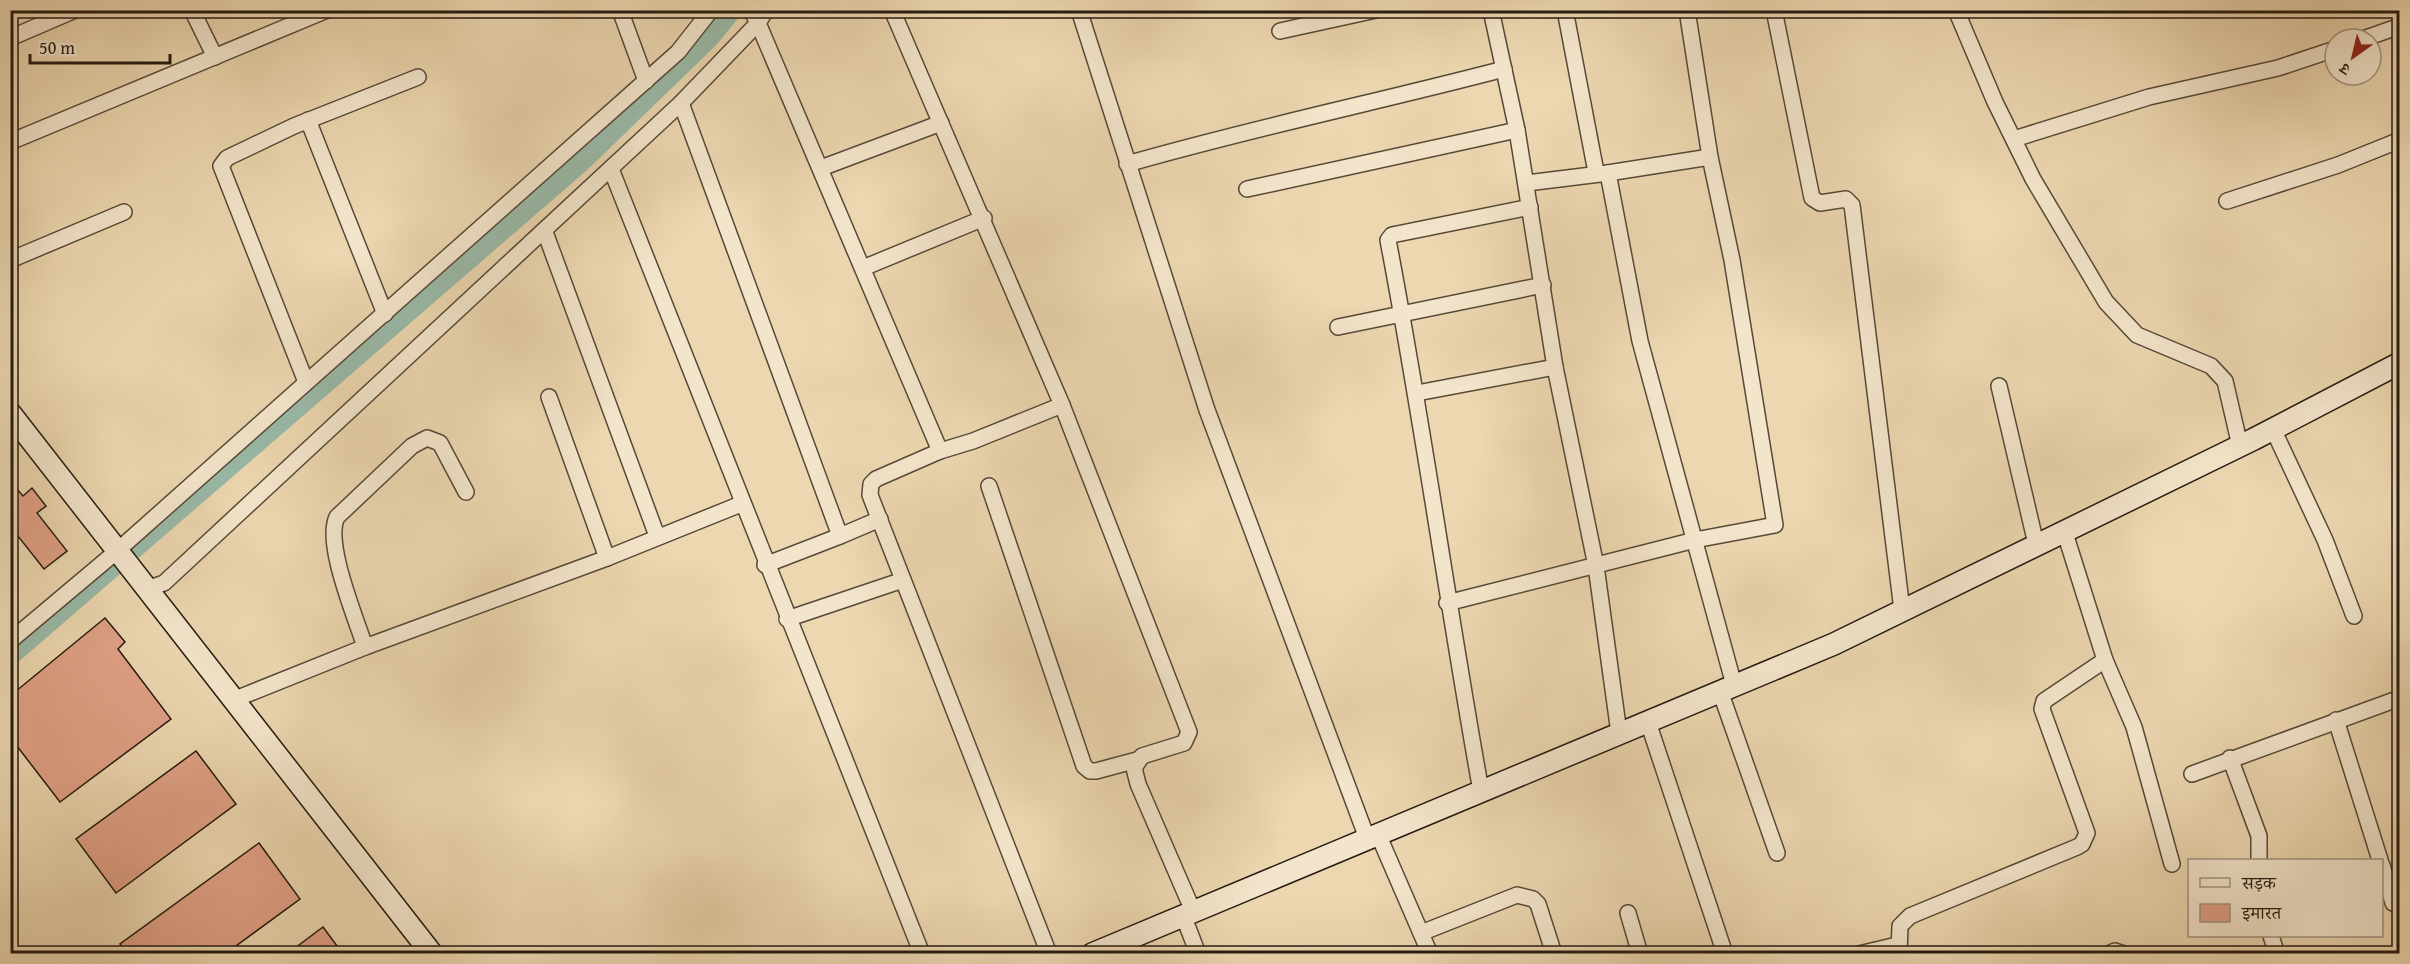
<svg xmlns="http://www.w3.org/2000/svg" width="2410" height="964" font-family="'Gentium Book Plus','Noto Serif Devanagari',serif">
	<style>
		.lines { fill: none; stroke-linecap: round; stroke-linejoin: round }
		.canal { stroke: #99baa8; stroke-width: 20 }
		.building { fill: #e0a186; stroke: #251a10; stroke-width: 1.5 }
		.street-casing { stroke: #574938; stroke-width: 18 }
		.secondary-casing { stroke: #251a10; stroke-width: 24 }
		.street { stroke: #f3e5cc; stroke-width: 15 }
		.secondary { stroke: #f3e5cc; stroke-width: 21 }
	</style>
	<rect width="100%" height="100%" fill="#ecd7b0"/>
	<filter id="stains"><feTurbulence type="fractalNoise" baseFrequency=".00333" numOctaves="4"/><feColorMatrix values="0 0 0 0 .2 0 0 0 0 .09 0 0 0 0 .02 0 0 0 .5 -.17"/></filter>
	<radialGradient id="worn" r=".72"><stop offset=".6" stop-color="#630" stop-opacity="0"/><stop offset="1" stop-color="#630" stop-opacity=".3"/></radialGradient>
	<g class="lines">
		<polyline class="canal" points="10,656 580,163 710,37 732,10"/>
	</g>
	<g class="building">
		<polygon points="10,481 23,496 32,488 46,506 37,513 67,551 44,569 10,526"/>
		<polygon points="105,618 125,642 118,649 171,719 60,802 10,737 10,696"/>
		<polygon points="196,751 236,804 116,893 76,839"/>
		<polygon points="259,843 300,899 225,954 127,954 120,944"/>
		<polygon points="323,927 343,954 287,954"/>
	</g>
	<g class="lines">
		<g class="street-casing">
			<g id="street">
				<polyline points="192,10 215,57"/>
				<polyline points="620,10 646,81"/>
				<polyline points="751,10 758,23 940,451 973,441 1062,405"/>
				<polyline points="892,10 1062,405 1189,732 1184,743 1142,756 1134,768 1138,784 1193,911"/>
				<polyline points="1079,10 1207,410 1367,838"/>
				<polyline points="1491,10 1517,130 1555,367 1596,566 1619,733"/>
				<polyline points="1565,10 1596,172"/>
				<polyline points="1774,10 1812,198 1820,203 1846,199 1852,205 1902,610"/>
				<polyline points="1956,10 1995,102 2033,179 2106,302 2137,335 2211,366 2225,381 2240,446"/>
				<polyline points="1280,31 1376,10"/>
				<polyline points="10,38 75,10"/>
				<polyline points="2363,39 2400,26"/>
				<polyline points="681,103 840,536 880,519"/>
				<polyline points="308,120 385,314"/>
				<polyline points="2014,139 2149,97 2278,68 2335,49"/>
				<polyline points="10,142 327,10"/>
				<path d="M1127,164C1252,128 1378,102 1504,69"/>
				<polyline points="821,168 941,123"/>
				<polyline points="611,169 922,954"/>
				<polyline points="1608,173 1710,157 1687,10"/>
				<polyline points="1527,183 1608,173 1640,341 1734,685"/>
				<polyline points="1247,189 1517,130"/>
				<polyline points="2227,201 2338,165 2400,140"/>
				<polyline points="545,232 657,536"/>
				<polyline points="10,260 124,212"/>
				<polyline points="863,268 984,218"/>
				<polyline points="1338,327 1543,285"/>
				<polyline points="306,382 221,166 227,158 294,126 418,77"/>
				<polyline points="1999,386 2036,544"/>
				<polyline points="1417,393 1555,367"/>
				<polyline points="549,397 607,558"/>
				<polyline points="2273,429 2325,540 2354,616"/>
				<polyline points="940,451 876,479 871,484 870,495 1049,954"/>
				<polyline points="989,486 1084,766 1090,771 1096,771 1137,760"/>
				<polyline points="765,565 840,536"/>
				<polyline points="146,589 164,583 681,103 758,23 766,10"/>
				<polyline points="1447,603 1695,540 1775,525 1732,260 1710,157"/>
				<polyline points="787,619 903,580"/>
				<polyline points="10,641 117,551 678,52 711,10"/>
				<path d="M365,647C356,618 324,543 337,517L412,446L427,438L440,443L466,492"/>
				<polyline points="2105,660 2134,727 2172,864"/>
				<polyline points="1720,691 1777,853"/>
				<polyline points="233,700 365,647 607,558 741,504"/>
				<polyline points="2336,720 2380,860"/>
				<polyline points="1648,722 1725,954"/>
				<polyline points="2230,758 2259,836 2259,860"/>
				<polyline points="2192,774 2400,698"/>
				<path d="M1481,791C1448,608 1423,423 1388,240L1392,235L1530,207"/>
				<polyline points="1378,834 1430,954"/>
				<polyline points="2382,865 2393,903"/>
				<polyline points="1628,913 1640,954"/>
				<polyline points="1183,915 1198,954"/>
				<polyline points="1421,933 1517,895 1533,899 1538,904 1554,954"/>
				<polyline points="2271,936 2277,954"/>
				<polyline points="1859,954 1897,945"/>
				<polyline points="1899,954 1900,926 1910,916 2077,847 2082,844 2087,833 2042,709 2044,701 2105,660 2064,530"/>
				<polyline points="2108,954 2115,951 2124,954"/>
			</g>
		</g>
		<g class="secondary-casing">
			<g id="secondary">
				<polyline points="10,413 432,954"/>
				<polyline points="1092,954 1834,644 2254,439 2400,363"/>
			</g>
		</g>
		<use href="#street" class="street"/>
		<use href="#secondary" class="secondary"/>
	</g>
	<rect width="2410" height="964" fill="none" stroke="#ecd7b0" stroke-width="36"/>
	<rect x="12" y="12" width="2386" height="940" fill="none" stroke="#251a10" stroke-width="3"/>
	<rect x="18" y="18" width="2374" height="928" fill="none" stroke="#251a10" stroke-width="1.5"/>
	<rect x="2188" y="859" width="195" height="78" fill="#f3e5cc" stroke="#a19481" stroke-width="1.5"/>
	<rect x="2200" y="878" width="30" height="9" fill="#f3e5cc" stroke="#a19481" stroke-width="1.5"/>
	<text x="2242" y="889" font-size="18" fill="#251a10">सड़क</text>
	<rect x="2200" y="904" width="30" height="18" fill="#e0a186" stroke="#a19481" stroke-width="1.5"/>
	<text x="2242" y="919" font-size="18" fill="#251a10">इमारत</text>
	<g transform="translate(2353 57) rotate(214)"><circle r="28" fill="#f3e5cc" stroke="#a19481" stroke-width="1.5"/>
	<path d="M0-4.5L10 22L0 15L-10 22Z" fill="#8f2418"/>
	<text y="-9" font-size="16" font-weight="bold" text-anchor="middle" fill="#251a10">उ</text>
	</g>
	<path d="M30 54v9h140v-9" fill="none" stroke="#251a10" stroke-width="3"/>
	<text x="39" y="54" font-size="18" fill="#251a10" stroke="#f3e5cc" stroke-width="4.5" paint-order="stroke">50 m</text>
	<rect width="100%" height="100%" filter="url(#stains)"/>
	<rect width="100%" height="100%" fill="url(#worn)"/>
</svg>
